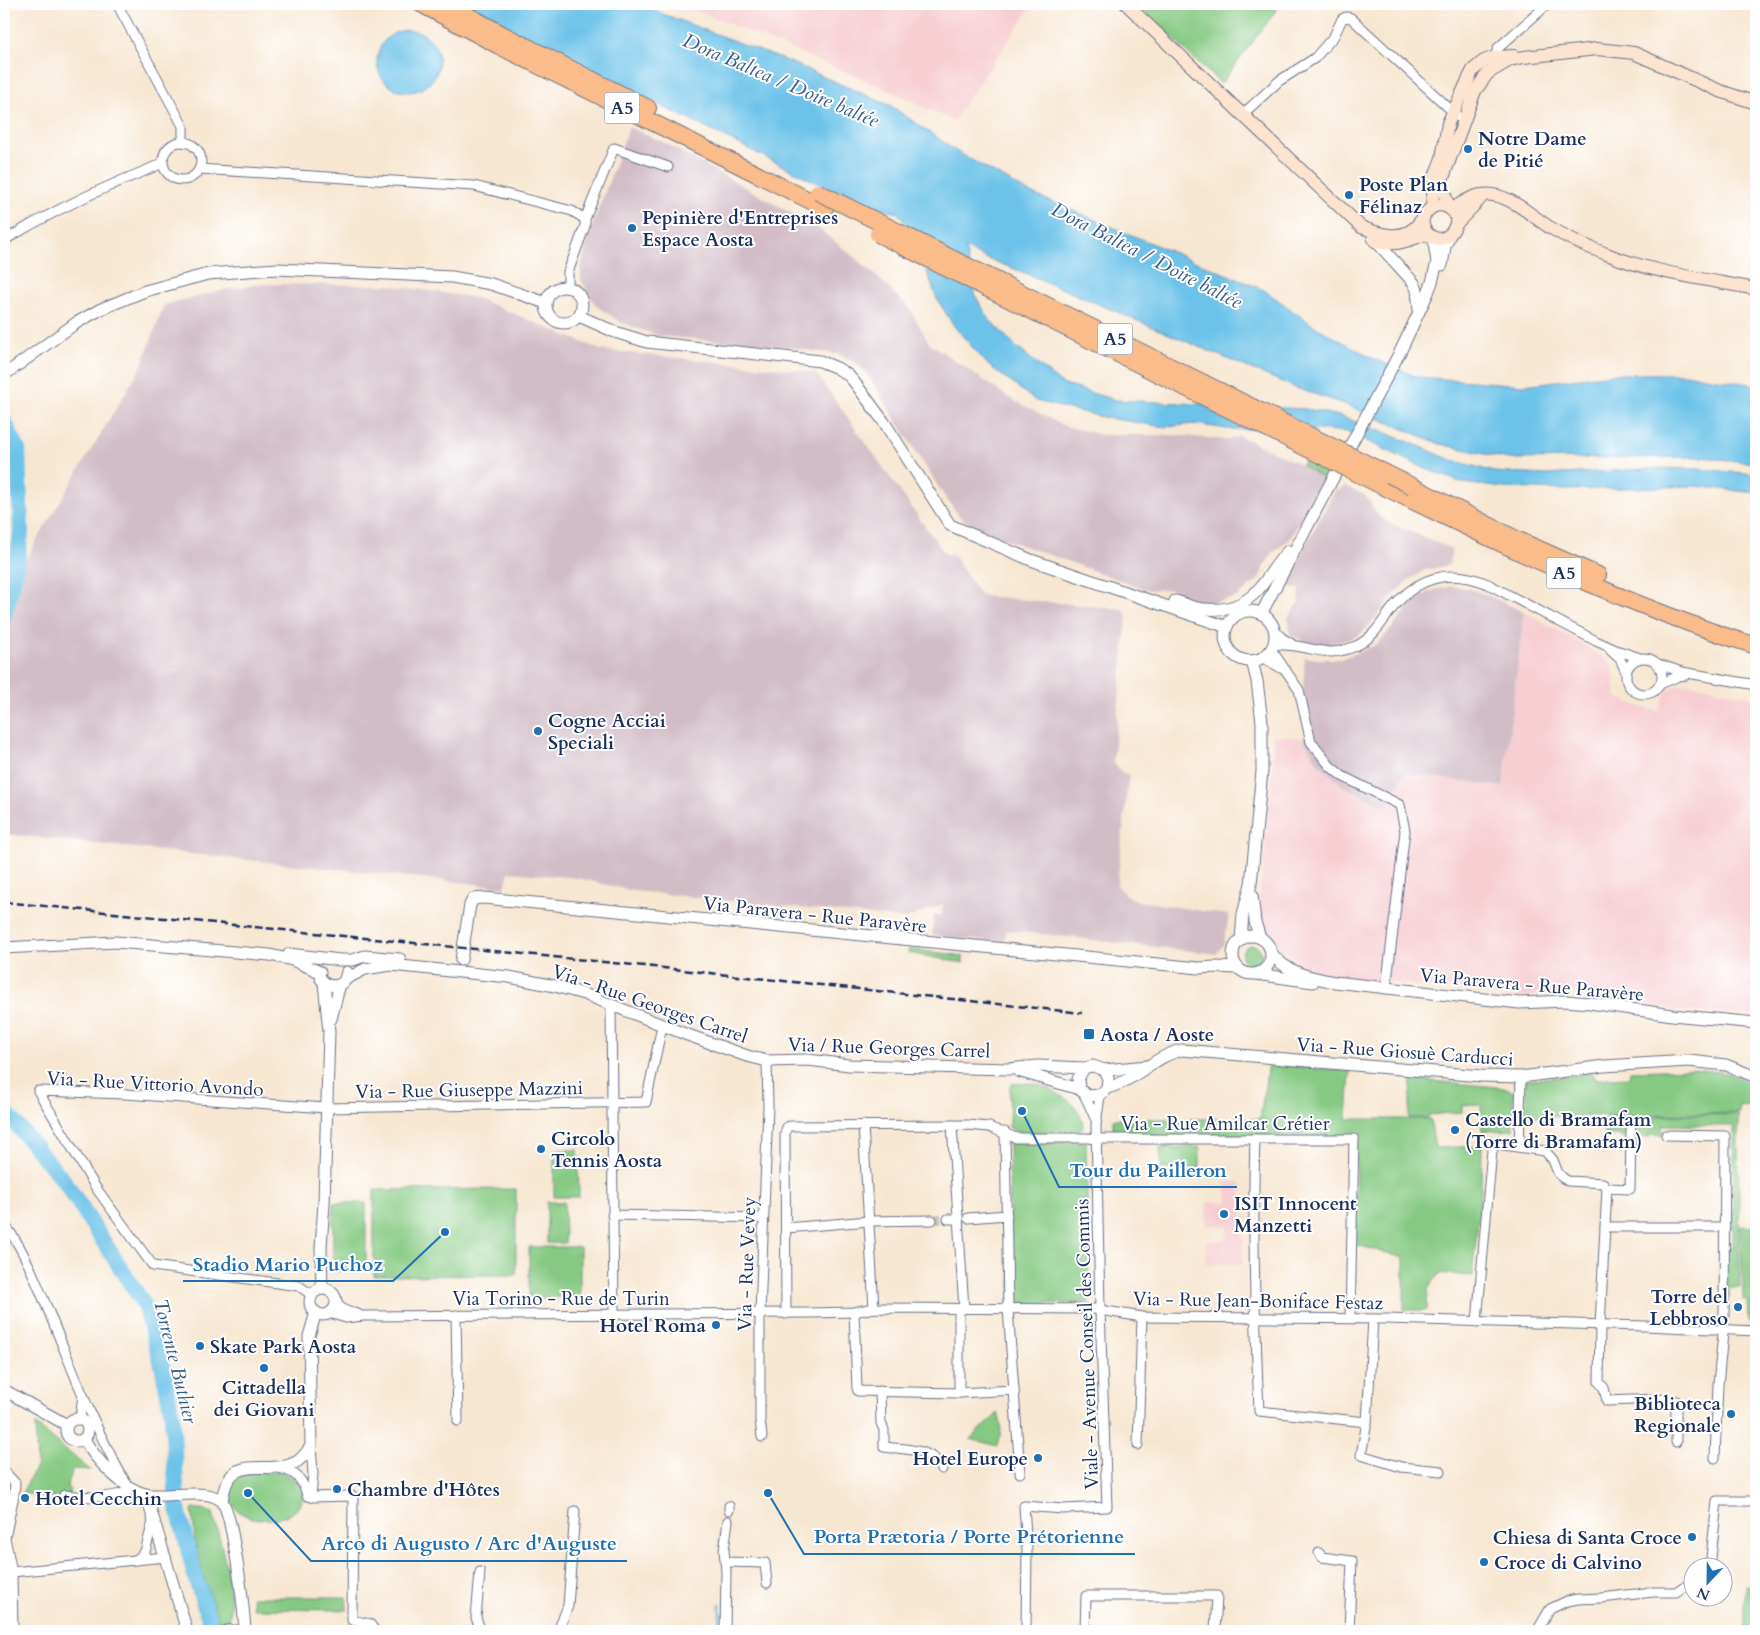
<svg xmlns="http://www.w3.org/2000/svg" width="1760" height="1635" font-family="Cardo,serif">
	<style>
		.built { fill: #f7cfd3 }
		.industrial { fill: #d2bdc7 }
		.green { fill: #85c982; stroke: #507c70 }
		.water { fill: #6cc2e9; stroke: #4478a4 }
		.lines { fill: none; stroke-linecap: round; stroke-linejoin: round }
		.stream { stroke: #6cc2e9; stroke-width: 2.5 }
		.river { stroke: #6cc2e9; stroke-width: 16 }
		.minor-tunnel { stroke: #cbc2bb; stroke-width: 9; stroke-dasharray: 9 4.5; stroke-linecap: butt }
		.minor-casing { stroke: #686f87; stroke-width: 11 }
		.tertiary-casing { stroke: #686f87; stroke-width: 13 }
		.secondary-casing { stroke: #686f87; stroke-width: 14 }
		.motorway-casing { stroke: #686f87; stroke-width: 18 }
		.minor { stroke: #fff; stroke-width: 9 }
		.tertiary { stroke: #fff; stroke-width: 11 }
		.secondary { stroke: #fde4d0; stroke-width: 12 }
		.motorway { stroke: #f9bc8a; stroke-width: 16 }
		.rail { stroke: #1b2f5e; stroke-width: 2.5; stroke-dasharray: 8 4; stroke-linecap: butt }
		.motorway-bridge-casing { stroke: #686f87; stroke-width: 18; stroke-linecap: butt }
		.motorway-bridge { stroke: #f9bc8a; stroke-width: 16 }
		.poi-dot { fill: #1f6fb2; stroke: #fff; stroke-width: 2 }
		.labels { text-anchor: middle; stroke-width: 4; stroke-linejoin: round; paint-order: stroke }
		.shield { fill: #fff; stroke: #5f6d8e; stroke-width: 1 }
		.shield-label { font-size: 18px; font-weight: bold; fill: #1b2f5e }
		.poi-label { font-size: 19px; font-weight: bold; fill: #1b2f5e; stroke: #fff; text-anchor: start }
		.street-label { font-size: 19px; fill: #1b2f5e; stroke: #fff }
		.water-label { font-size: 20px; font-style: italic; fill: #335b88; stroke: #fff }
		.leader { fill: none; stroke: #1f6fb2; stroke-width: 2 }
		.callout-dot { fill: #1f6fb2; stroke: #fff; stroke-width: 2 }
		.callout-label { font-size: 20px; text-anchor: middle; font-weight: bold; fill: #1f6fb2; stroke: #fff; stroke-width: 4; stroke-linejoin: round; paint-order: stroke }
	</style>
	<rect width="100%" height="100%" fill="#fff"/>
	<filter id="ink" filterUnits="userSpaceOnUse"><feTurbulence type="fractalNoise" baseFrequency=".02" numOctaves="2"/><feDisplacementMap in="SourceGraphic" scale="10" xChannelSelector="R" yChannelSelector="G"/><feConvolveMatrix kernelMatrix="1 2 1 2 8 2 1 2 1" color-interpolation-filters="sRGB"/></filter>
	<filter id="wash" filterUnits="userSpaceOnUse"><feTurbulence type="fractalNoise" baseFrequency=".0096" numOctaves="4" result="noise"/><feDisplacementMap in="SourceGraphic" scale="20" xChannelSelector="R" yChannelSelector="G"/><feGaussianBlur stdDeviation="1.12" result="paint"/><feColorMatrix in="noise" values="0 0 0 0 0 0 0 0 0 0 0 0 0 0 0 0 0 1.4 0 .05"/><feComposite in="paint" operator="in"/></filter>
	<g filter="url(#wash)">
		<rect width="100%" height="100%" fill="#f7e7d2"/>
		<g class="built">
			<polygon points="693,4 1033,4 953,121 882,87 691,8"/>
			<polygon points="1524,612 1569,636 1610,662 1614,674 1616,696 1640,707 1659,711 1664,695 1673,686 1688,683 1756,698 1756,1015 1680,1011 1577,993 1548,993 1525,997 1346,978 1308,970 1290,962 1278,950 1261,927 1258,908 1270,797 1274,741 1272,735 1303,738 1318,763 1343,786 1386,807 1404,773 1503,787"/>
			<polygon points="1226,1182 1241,1182 1243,1264 1206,1264 1207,1241 1227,1241 1227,1226 1206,1225 1207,1202 1228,1202"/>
		</g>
		<g class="industrial">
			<polygon points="629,127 669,145 818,228 871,271 910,309 929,343 1011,399 1064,426 1102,435 1175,435 1228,440 1239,436 1302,465 1322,478 1290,539 1272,553 1258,580 1237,597 1212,603 1189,599 1172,589 1148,590 974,528 960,517 943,494 865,371 854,362 837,354 787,347 660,336 622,323 596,306 581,280 581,269 586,243"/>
			<polygon points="262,284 388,285 476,298 601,350 815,372 945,554 952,554 979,593 985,596 1123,609 1127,616 1113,762 1122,773 1129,774 1117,885 1125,895 1138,901 1229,915 1224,944 1216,954 1006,930 1005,943 932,935 934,915 942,915 943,904 906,919 633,891 578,878 509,872 505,887 4,834 4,557 27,557 142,365 164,305 224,290"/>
			<polygon points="1344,486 1365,495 1375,511 1385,521 1452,549 1449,565 1425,570 1406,582 1394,594 1368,627 1359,635 1349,639 1330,644 1308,643 1290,635 1289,621 1287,619 1299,603 1300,589 1285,586 1335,489 1338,491"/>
			<polygon points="1452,586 1470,589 1487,595 1524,612 1503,787 1404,773 1387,807 1343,786 1318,763 1303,738 1313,737 1303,690 1305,657 1317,659 1340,659 1362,651 1377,644 1394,626 1411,604 1430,591"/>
		</g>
		<g class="green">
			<polygon points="1136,4 1281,4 1221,84"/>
			<polygon points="1306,455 1327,467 1322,478 1302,465"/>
			<circle cx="1252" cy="955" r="10"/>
			<polygon points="909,949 963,956 963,963 908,953"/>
			<polygon points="1268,1064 1350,1071 1347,1119 1430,1119 1435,1148 1482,1146 1481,1192 1472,1276 1440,1273 1428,1289 1427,1310 1404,1310 1404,1258 1354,1244 1357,1136 1113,1136 1113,1119 1260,1119"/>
			<polygon points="1694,1069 1729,1073 1756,1086 1756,1107 1739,1105 1739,1113 1525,1117 1526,1080 1592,1073 1594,1079 1629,1077 1630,1071"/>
			<polygon points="1411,1079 1507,1088 1513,1092 1513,1130 1482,1131 1481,1104 1462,1105 1462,1112 1428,1115 1428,1118 1409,1118"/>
			<path d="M1033,1083C1052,1088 1084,1104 1083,1128L1075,1133L1015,1132L1009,1127L1010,1086L1012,1084Z"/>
			<polygon points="1738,1114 1740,1288 1729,1288 1729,1298 1727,1298 1727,1248 1733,1247 1734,1126 1662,1125 1662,1135 1649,1134 1649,1137 1637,1137 1636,1125 1624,1125 1624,1138 1620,1137 1619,1135 1605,1135 1605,1117"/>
			<polygon points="1086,1142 1089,1303 1011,1304 1009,1143"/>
			<polygon points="1200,1147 1200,1168 1161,1169 1160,1148"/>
			<polygon points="554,1150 578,1150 579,1197 554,1197"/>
			<polygon points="516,1189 516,1275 374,1276 374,1190"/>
			<polygon points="547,1202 564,1202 565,1243 547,1243"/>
			<polygon points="333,1203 366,1203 366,1270 333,1271"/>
			<polygon points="1741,1226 1756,1227 1756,1321 1749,1321 1748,1300 1743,1300"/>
			<polygon points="529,1247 580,1247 580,1297 529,1298"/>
			<path d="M997,1412C1003,1421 1001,1435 998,1446L970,1439C978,1429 991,1424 997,1412Z"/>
			<polygon points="35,1424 90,1470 73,1469 67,1487 70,1490 68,1499 22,1493 37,1465"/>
			<path d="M249,1472H282L298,1481C300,1487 304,1494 302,1500C295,1530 210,1527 235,1478Z"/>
			<path d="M192,1509H201L213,1513C220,1541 236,1594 229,1621L219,1622L202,1572L195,1541Z"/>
			<polygon points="1745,1585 1756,1586 1756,1631 1745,1631"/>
			<polygon points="252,1597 346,1597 347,1610 253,1609"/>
		</g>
		<g class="water">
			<polygon points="463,4 637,4 792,63 891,106 959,153 1028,192 1264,290 1314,326 1374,359 1418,377 1524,385 1612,374 1685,374 1756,385 1756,463 1701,457 1508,459 1440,444 1344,404 1296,388 1025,273 983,257 965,248 976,297 989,319 1015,346 1062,384 1115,400 1306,409 1340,416 1407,441 1449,459 1494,472 1546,475 1661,468 1700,469 1756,474 1756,493 1694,486 1569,490 1504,488 1463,483 1426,469 1348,432 1328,430 1227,429 1195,424 1164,427 1102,417 1036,401 988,365 954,326 937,299 911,229 898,213 852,200 548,50"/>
			<circle cx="408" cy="61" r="31"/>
		</g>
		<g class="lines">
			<polyline class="stream" points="720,1631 720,1605"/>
			<g class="river">
				<polyline points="4,421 18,449 21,532 15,573 4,616"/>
				<polyline points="4,1110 65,1182 145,1306 162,1365 172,1415 177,1505 196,1580 213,1631"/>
			</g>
		</g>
	</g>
	<g filter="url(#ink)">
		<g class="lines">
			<g class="minor-tunnel">
				<polyline points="932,1220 948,1219"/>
				<polyline points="4,1490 9,1489"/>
			</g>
			<g class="minor-casing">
				<g id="minor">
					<polyline points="117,4 183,126 183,142"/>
					<polyline points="1495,57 1498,48 1548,4"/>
					<polyline points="1243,114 1279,81 1315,58 1334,36 1342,19 1346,17 1351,18 1463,121"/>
					<circle cx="182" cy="161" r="19"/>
					<polyline points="199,169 474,186 572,211 585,219 614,148 668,167"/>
					<path d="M4,229L8,238C43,217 79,199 116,183C131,176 147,171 162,163"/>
					<polyline points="568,287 568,272 585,226 585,219"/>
					<polyline points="1274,630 1282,638 1292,644"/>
					<path d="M1273,644C1281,645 1289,645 1296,646C1321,650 1330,657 1356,646C1371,639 1379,627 1388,614C1414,578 1447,567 1488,584L1596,641L1616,650L1640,658"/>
					<polyline points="1271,649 1299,690 1311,742 1330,766 1342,776 1400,805 1405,831 1386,989"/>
					<polyline points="1611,651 1620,659 1626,672"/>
					<polyline points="1262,657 1281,668"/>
					<circle cx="1644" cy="676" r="18"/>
					<polyline points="1658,664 1682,672 1756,685"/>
					<polyline points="1660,684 1679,676 1686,675"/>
					<polyline points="611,1005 614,1314"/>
					<polyline points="1084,1094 1096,1120"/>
					<polyline points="863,1125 874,1308"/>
					<polyline points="952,1125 964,1309"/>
					<polyline points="1666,1135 1725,1136 1724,1323 1718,1385 1715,1458"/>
					<path d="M1255,1139C1252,1230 1255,1321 1259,1411L1367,1422"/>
					<polyline points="1519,1147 1521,1077"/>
					<polyline points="1607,1188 1630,1189 1631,1130"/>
					<polyline points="612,1215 763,1218"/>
					<polyline points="968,1218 1007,1215"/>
					<polyline points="948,1219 959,1219"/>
					<path d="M4,1224C23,1247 34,1277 46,1305C71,1365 93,1427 126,1483"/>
					<polyline points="1605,1227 1600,1326 1599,1382 1604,1388 1607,1401 1658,1399 1676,1401 1676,1442"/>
					<polyline points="786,1228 869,1221 932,1220"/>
					<polyline points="312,1295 299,1286 153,1266 96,1188 38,1091 125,1094 326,1108 646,1102 662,1026"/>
					<polyline points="336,1304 346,1311 358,1314"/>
					<polyline points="959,1309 959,1393"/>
					<polyline points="854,1312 857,1388 858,1391 959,1393 1014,1390 1008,1309 1005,1132"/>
					<polyline points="329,1313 346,1318 363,1316 810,1313 854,1312 874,1308 1094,1309 1142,1317 1385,1319 1645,1326 1756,1331"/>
					<polyline points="786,1314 785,1133 787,1127 790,1126 968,1125 989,1127 1016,1138 1087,1138 1097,1139 1354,1139 1350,1318"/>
					<polyline points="456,1315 458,1421"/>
					<polyline points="1373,1319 1367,1422 1361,1455 1401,1467 1441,1471"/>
					<polyline points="1477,1322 1492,1150 1497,1144 1545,1151 1553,1160 1558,1173 1563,1178 1568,1181 1603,1183 1607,1188 1605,1227 1725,1227"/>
					<polyline points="1014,1390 1020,1473"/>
					<path d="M880,1391L881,1423L884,1430V1447C904,1450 933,1447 942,1469"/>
					<polyline points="80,1419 83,1395"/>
					<polyline points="762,1437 760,1420 760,1314 768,1107 767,1061"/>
					<polyline points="1138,1445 1142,1317"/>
					<polyline points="311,1446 313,1474 311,1497"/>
					<path d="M279,1468C295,1471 304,1480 307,1496L311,1497"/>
					<polyline points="4,1471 15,1483 14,1495 5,1538 12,1572 13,1631"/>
					<path d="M64,1495C86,1497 113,1500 133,1489"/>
					<polyline points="311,1497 353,1496 352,1620 370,1624 375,1631"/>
					<polyline points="729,1510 729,1506"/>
					<polyline points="1319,1553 1322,1557 1352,1561 1349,1631"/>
					<polyline points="136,1560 145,1552 153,1521"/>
					<polyline points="725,1562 765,1563 767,1583"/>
					<polyline points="1710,1568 1717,1501 1756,1501"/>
					<polyline points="12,1572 166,1557"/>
					<polyline points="480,1572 476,1618 481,1631"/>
					<polyline points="558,1631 568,1606 575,1511"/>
					<polyline points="725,1631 726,1572 724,1550 728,1521"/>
					<polyline points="1026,1631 1027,1549 1024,1506 1063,1509 1107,1507 1100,1309 1096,1125 1100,1095"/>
					<polyline points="1085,1631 1086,1596 1217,1596 1215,1631"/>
					<polyline points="1537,1631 1550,1609 1567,1601 1578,1599 1601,1598 1653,1592 1676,1592 1683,1587 1692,1587"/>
				</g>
			</g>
			<g class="tertiary-casing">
				<g id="tertiary">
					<polyline points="1373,238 1414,283 1417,290 1419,310"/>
					<polyline points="1442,265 1445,247 1450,234"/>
					<circle cx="564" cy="305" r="18"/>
					<polyline points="579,316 615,332 647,342 820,361 837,368 848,375 855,383 884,422 950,525 1031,560 1227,627"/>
					<polyline points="4,375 76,323 101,309 145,291 208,274 277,269 452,277 491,284 546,303"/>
					<path d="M1175,601C1181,602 1187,605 1193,607C1220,613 1245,608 1262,585C1271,574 1278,561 1288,551"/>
					<circle cx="1250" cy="636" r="25"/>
					<polyline points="1261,614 1401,350 1427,295 1432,282 1437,262 1433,237"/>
					<polyline points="1252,895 1255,922 1260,938"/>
					<circle cx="1252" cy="955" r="19"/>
					<polyline points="1241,940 1243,914 1251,884 1262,771 1262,722 1257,681 1252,661"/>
					<polyline points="4,948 116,942 270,955 292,960 320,972"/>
					<path d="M1271,952C1284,973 1313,978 1335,982L1519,1003L1565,1001L1590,1003L1672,1015L1756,1023"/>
					<polyline points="289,954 340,960 353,960 365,956 400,959"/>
					<polyline points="461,960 470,905 473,899 484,898 1199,968 1215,967 1238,968"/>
					<polyline points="1256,974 1313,982"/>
					<path d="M321,979C327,987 336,988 344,982L347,972"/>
					<polyline points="346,979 365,969 391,965 509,977 555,986 584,994 685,1034 747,1056 767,1061 808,1060 849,1065 1009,1069 1038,1066 1084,1068 1093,1066 1104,1070 1108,1078 1107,1088 1100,1095 1088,1096 1079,1089 1078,1079 1084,1068"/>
					<polyline points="331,1019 340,984"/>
					<polyline points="1104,1070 1148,1066"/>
					<polyline points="1018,1071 1079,1089"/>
					<path d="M1107,1088C1135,1081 1154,1056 1182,1050L1481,1076L1521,1077L1604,1066L1689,1061L1726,1065L1756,1077"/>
					<polyline points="322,1289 321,1247 324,1203 329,1031 324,983"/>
					<circle cx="323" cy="1302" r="13"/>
					<polyline points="4,1390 67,1425"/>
					<circle cx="77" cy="1430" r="11"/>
					<path d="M84,1439C95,1459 122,1488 145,1494C164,1499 212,1486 223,1503C228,1511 230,1524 232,1533C238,1565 243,1598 245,1631"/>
					<polyline points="146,1494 187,1631"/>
					<path d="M222,1503C227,1447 267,1479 298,1461C303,1457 307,1452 311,1446L309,1336L316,1312"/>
					<polyline points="227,1631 237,1631"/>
				</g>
			</g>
			<g class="secondary-casing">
				<g id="secondary">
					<path d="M1126,4L1361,227C1379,234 1404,243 1419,223C1425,215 1427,208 1438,205C1474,207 1449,255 1427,233C1422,228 1422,221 1424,215"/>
					<polyline points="1432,207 1434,179 1442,158 1448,123 1469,78 1473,70 1484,61 1495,57 1514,56"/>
					<polyline points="1449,208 1441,183 1475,91 1488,73 1510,60 1524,57 1597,49 1634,53 1720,91 1756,103"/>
					<path d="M1451,210C1465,201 1476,192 1493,195C1513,198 1532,216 1549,227C1566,237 1585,246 1604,253C1652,273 1705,279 1756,289"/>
					<polyline points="1456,224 1481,198"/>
					<path d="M1375,241C1395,248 1409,239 1428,234"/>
				</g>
			</g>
			<g class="motorway-casing">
				<g id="motorway">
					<polyline points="421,4 499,46 825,208"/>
					<polyline points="447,4 502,34 648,108"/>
					<path d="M1378,484C1502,545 1625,605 1756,646"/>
					<polyline points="1412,486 1516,539 1598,575"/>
				</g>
			</g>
			<use href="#minor" class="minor"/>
			<use href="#tertiary" class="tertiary"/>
			<use href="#secondary" class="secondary"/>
			<use href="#motorway" class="motorway"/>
			<polyline class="rail" points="4,902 654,967 1082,1013"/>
			<g class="motorway-bridge-casing">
				<g id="motorway-bridge">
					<polyline points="818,192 1412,486"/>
					<polyline points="878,234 1378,484"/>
				</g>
			</g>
			<use href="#motorway-bridge" class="motorway-bridge"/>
		</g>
	</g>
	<g class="poi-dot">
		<circle cx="1468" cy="149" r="5"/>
		<circle cx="1349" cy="195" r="5"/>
		<circle cx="632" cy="228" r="5"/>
		<circle cx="538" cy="731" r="5"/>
		<rect x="1083" y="1028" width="12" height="12" rx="2.5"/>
		<circle cx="1455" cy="1130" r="5"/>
		<circle cx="541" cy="1149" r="5"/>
		<circle cx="1224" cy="1214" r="5"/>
		<circle cx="1738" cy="1307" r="5"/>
		<circle cx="716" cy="1325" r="5"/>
		<circle cx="200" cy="1346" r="5"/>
		<circle cx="264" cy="1368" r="5"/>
		<circle cx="1731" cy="1414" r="5"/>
		<circle cx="1038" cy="1458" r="5"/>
		<circle cx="337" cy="1489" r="5"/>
		<circle cx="25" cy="1498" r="5"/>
		<circle cx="1692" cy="1537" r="5"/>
		<circle cx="1484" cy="1562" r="5"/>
	</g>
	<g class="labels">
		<g class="shield">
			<rect x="604.5" y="92.5" width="35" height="31" rx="4"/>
			<rect x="1097.5" y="323.5" width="35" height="31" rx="4"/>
			<rect x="1546.5" y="557.5" width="35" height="31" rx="4"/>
		</g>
		<g class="shield-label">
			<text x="622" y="114">A5</text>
			<text x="1115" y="345">A5</text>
			<text x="1564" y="579">A5</text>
		</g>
		<g class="poi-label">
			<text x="1478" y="145">Notre Dame<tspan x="1478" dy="22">de Pitié</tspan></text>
			<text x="1359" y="191">Poste Plan<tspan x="1359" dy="22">Félinaz</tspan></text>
			<text x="642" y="224">Pepinière d'Entreprises<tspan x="642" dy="22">Espace Aosta</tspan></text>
			<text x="548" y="727">Cogne Acciai<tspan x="548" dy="22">Speciali</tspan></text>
			<text x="1100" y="1041">Aosta / Aoste</text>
			<text x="1465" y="1126">Castello di Bramafam<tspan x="1465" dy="22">(Torre di Bramafam)</tspan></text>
			<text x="551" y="1145">Circolo<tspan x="551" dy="22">Tennis Aosta</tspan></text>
			<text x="1234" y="1210">ISIT Innocent<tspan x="1234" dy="22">Manzetti</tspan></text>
			<text x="1728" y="1303" text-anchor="end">Torre del<tspan x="1728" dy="22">Lebbroso</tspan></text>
			<text x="706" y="1332" text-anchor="end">Hotel Roma</text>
			<text x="210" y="1353">Skate Park Aosta</text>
			<text x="264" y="1394" text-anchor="middle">Cittadella<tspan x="264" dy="22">dei Giovani</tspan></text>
			<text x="1721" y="1410" text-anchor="end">Biblioteca<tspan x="1721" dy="22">Regionale</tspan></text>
			<text x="1028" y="1465" text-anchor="end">Hotel Europe</text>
			<text x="347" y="1496">Chambre d'Hôtes</text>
			<text x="35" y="1505">Hotel Cecchin</text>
			<text x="1682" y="1544" text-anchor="end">Chiesa di Santa Croce</text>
			<text x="1494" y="1569">Croce di Calvino</text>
		</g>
		<g class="street-label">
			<text transform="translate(815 914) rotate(6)" y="7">Via Paravera - Rue Paravère</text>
			<text transform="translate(1532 984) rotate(5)" y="7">Via Paravera - Rue Paravère</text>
			<text transform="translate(650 1003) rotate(19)" y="7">Via - Rue Georges Carrel</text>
			<text transform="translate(889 1047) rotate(2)" y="7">Via / Rue Georges Carrel</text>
			<text transform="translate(1405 1051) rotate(4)" y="7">Via - Rue Giosuè Carducci</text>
			<text transform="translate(155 1083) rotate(3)" y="7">Via - Rue Vittorio Avondo</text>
			<text transform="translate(469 1089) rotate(-1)" y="7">Via - Rue Giuseppe Mazzini</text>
			<text x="1225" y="1130">Via - Rue Amilcar Crétier</text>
			<text transform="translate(746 1264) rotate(-88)" y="7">Via - Rue Vevey</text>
			<text x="561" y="1305">Via Torino - Rue de Turin</text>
			<text transform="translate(1258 1300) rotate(1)" y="7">Via - Rue Jean-Boniface Festaz</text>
			<text transform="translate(1086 1344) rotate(-92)" y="7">Viale - Avenue Conseil des Commis</text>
		</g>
		<g class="water-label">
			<text transform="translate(781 80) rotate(23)" y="7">Dora Baltea / Doire baltée</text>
			<text transform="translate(1147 255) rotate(27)" y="7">Dora Baltea / Doire baltée</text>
			<text transform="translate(176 1361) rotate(76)" y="7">Torrente Buthier</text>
		</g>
	</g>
	<path class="leader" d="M1022 1111L1059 1187H1237M445 1232L393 1281H183M768 1493L804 1554H1135M248 1493L311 1561H627"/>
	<g class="callout-dot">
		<circle cx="1022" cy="1111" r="5"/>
		<circle cx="445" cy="1232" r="5"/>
		<circle cx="768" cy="1493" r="5"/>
		<circle cx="248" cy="1493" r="5"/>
	</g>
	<g class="callout-label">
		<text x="1148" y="1177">Tour du Pailleron</text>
		<text x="288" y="1271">Stadio Mario Puchoz</text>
		<text x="969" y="1543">Porta Prætoria / Porte Prétorienne</text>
		<text x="469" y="1550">Arco di Augusto / Arc d'Auguste</text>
	</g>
	<rect width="1760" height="1635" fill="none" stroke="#fff" stroke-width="20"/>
	<g transform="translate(1708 1582) rotate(202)"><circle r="24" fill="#ffffff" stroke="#a4acbf"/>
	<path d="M0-4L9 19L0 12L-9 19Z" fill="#1f6fb2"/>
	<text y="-8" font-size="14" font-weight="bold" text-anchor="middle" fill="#1b2f5e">N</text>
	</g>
</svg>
